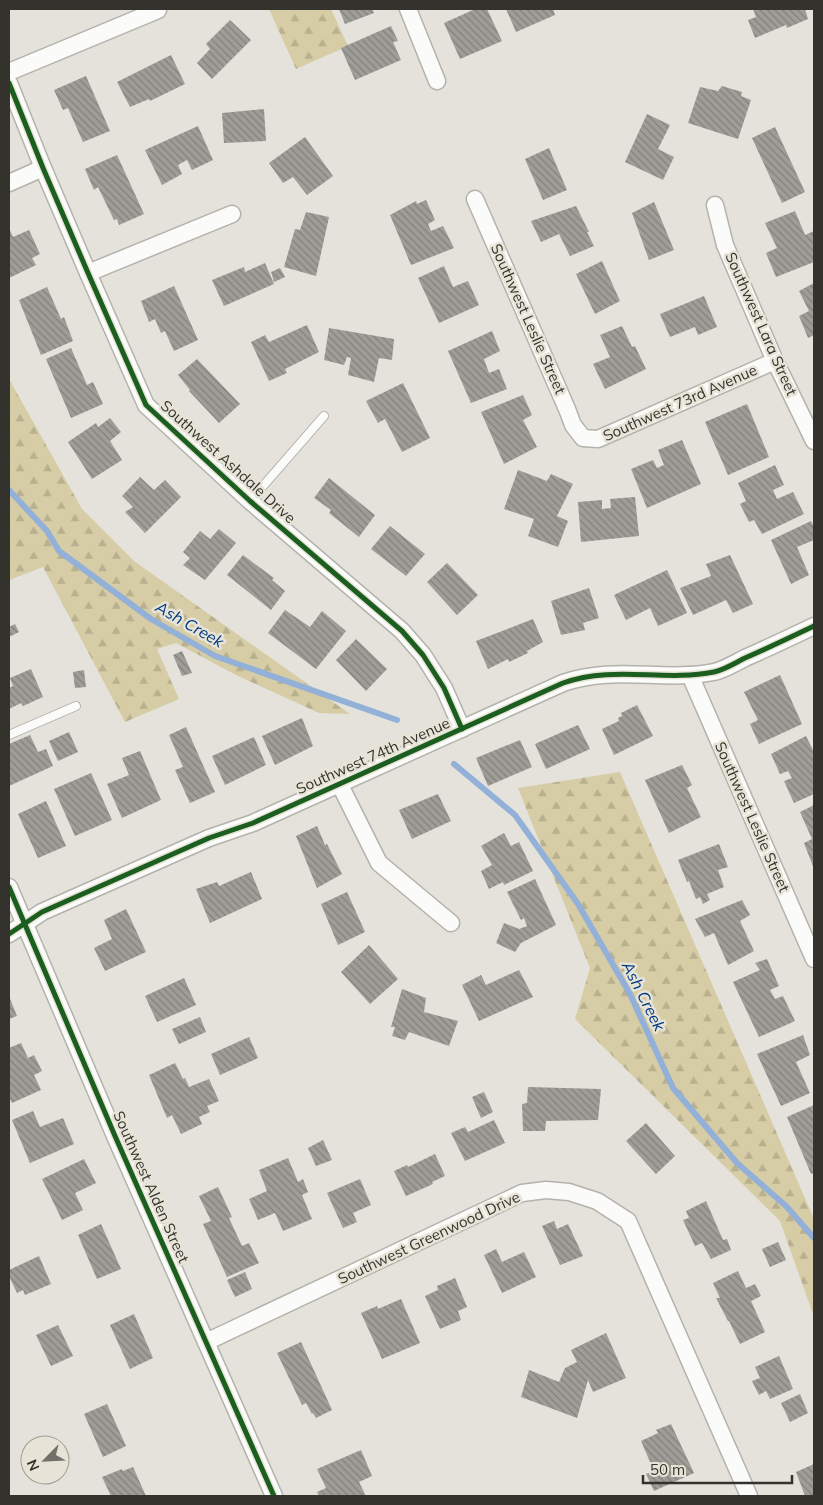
<svg xmlns="http://www.w3.org/2000/svg" width="823" height="1505" font-family="Mulish,sans-serif">
	<style>
		.forest { fill: url(#forest-firs) }
		.lines { fill: none; stroke-linecap: round; stroke-linejoin: round }
		.stream { stroke: #92b0d8; stroke-width: 6 }
		.building { fill: url(#building-back-hatch) }
		.service-casing { stroke: #b3b2ac; stroke-width: 10 }
		.minor-casing { stroke: #b3b2ac; stroke-width: 19 }
		.service { stroke: #fbfbf9; stroke-width: 8 }
		.minor { stroke: #fbfbf9; stroke-width: 16 }
		.cycleway-casing { stroke: #e7e4d7; stroke-width: 8 }
		.cycleway { stroke: #1b5e20; stroke-width: 5 }
		.labels { text-anchor: middle; stroke-width: 5; stroke-linejoin: round; paint-order: stroke }
		.street-label { font-size: 15px; fill: #33322d; stroke: #e7e4d7 }
		.water-label { font-size: 16px; font-style: italic; fill: #003a81; stroke: #e7e4d7 }
	</style>
	<defs>
		<pattern id="forest-firs" width="22" height="20" patternUnits="userSpaceOnUse" patternTransform="scale(1.25)"><rect width="22" height="20" fill="#d6cca5"/><path d="M5 1l3.5 6h-7zM16 11l3.5 6h-7z" fill="#b8b08e"/></pattern>
		<pattern id="building-back-hatch" width="6" height="6" patternUnits="userSpaceOnUse" patternTransform="scale(1.25)"><rect width="6" height="6" fill="#9f9d98"/><path d="M-1 5l2 2M0 0l6 6M5-1l2 2" fill="none" stroke="#82817c"/></pattern>
	</defs>
	<rect width="100%" height="100%" fill="#e4e2da"/>
	<g class="forest">
		<polygon points="269,9 331,9 348,46 296,69"/>
		<polygon points="9,379 82,509 134,561 350,714 319,713 236,675 176,643 157,649 179,699 125,722 43,567 9,580"/>
		<polygon points="620,772 814,1219 814,1317 780,1221 575,1019 590,968 518,788"/>
	</g>
	<g class="lines">
		<g class="stream">
			<polyline points="9,490 47,531 59,551 151,619 215,656 397,720"/>
			<polyline points="454,764 515,815 578,904 630,994 673,1088 737,1163 786,1206 814,1238"/>
		</g>
	</g>
	<g class="building">
		<polygon points="339,9 372,9 374,13 345,24"/>
		<polygon points="475,9 487,9 502,41 460,59 444,23"/>
		<polygon points="506,9 553,9 555,15 516,32"/>
		<polygon points="753,9 805,9 808,19 787,28 786,25 755,38 748,20 756,17"/>
		<polygon points="230,20 251,40 212,79 197,63 210,49 206,44"/>
		<polygon points="391,26 398,41 393,42 401,60 355,80 341,48"/>
		<polygon points="171,55 185,84 150,101 149,99 130,107 117,82"/>
		<polygon points="86,76 110,131 83,142 68,108 63,110 54,90"/>
		<polygon points="722,86 742,92 741,96 751,100 738,139 688,123 700,87 718,91"/>
		<polygon points="264,109 266,141 224,143 222,113"/>
		<polygon points="647,114 670,125 658,149 674,157 663,180 625,162"/>
		<polygon points="198,126 213,160 192,170 187,160 178,165 182,174 162,185 145,150"/>
		<polygon points="775,127 805,192 782,203 752,138"/>
		<polygon points="305,137 333,176 307,195 293,177 283,183 269,163"/>
		<polygon points="549,148 567,190 543,200 525,159"/>
		<polygon points="117,155 144,214 119,225 117,219 114,220 98,187 94,190 85,169"/>
		<polygon points="426,200 435,220 428,224 431,231 443,226 454,248 411,265 390,215 416,201 417,204"/>
		<polygon points="654,202 674,250 649,260 632,213"/>
		<polygon points="576,206 589,232 587,232 594,246 570,256 559,234 541,242 531,221"/>
		<polygon points="795,211 805,235 814,231 814,262 776,277 766,253 777,248 765,223"/>
		<polygon points="306,212 329,217 316,276 284,267 295,229 300,230"/>
		<polygon points="9,228 13,237 29,230 40,254 32,258 36,265 9,278"/>
		<polygon points="602,261 620,301 595,314 576,274"/>
		<polygon points="265,263 274,284 224,306 212,280 244,267 245,272"/>
		<polygon points="444,266 453,287 468,281 479,305 439,323 418,278"/>
		<polygon points="280,268 285,277 274,282 271,272"/>
		<polygon points="814,283 814,335 808,338 799,316 809,311 799,291"/>
		<polygon points="174,286 198,340 174,351 165,331 161,333 155,319 149,322 141,301"/>
		<polygon points="47,287 61,319 64,317 73,341 41,355 19,300"/>
		<polygon points="704,296 717,327 698,335 695,327 670,337 660,314"/>
		<polygon points="307,325 319,352 285,369 287,373 269,381 251,342 265,335 269,342"/>
		<polygon points="622,326 632,347 635,346 646,369 605,389 593,364 610,357 600,335"/>
		<polygon points="329,328 394,339 392,360 379,358 374,382 348,375 351,358 347,357 344,365 324,360"/>
		<polygon points="492,331 500,351 484,359 489,373 499,369 507,389 471,403 448,351"/>
		<polygon points="71,348 87,385 93,382 103,404 71,418 46,359"/>
		<polygon points="197,359 240,404 219,423 189,391 190,390 178,375"/>
		<polygon points="403,383 430,438 402,452 385,419 378,423 366,401"/>
		<polygon points="523,395 532,415 523,420 537,447 504,464 481,412"/>
		<polygon points="747,404 769,457 728,475 705,422"/>
		<polygon points="110,418 121,432 110,441 122,460 92,479 68,442 96,423 98,427"/>
		<polygon points="682,440 701,484 647,508 631,469 653,460 657,468 664,465 658,450"/>
		<polygon points="775,465 784,485 773,490 777,499 793,492 804,514 762,534 754,520 749,522 740,504 746,501 738,483"/>
		<polygon points="518,470 547,481 551,474 573,484 557,516 568,521 558,547 528,536 534,519 504,509"/>
		<polygon points="140,477 154,490 165,480 181,497 145,533 125,512 133,507 122,496"/>
		<polygon points="329,478 375,515 359,537 329,513 331,510 314,498"/>
		<polygon points="635,497 639,536 581,542 578,502 602,500 602,509 611,508 610,499"/>
		<polygon points="811,521 814,527 814,540 797,547 809,575 791,584 771,540"/>
		<polygon points="390,526 425,554 406,576 371,549"/>
		<polygon points="219,529 236,543 205,580 183,565 190,558 183,552 200,531 210,539"/>
		<polygon points="243,555 274,578 272,580 285,591 271,610 227,575"/>
		<polygon points="730,555 753,604 733,613 726,600 693,615 680,588 711,576 706,564"/>
		<polygon points="447,563 478,595 457,615 427,582"/>
		<polygon points="667,570 687,613 658,626 650,608 626,620 614,595"/>
		<polygon points="589,588 599,618 583,623 585,630 561,635 551,601"/>
		<polygon points="285,610 310,627 322,611 346,631 316,669 268,633"/>
		<polygon points="533,619 543,642 527,651 528,653 509,662 508,659 488,669 476,641"/>
		<polygon points="15,624 19,632 9,637 9,627"/>
		<polygon points="356,639 387,669 366,691 336,660"/>
		<polygon points="182,651 192,673 182,676 173,655"/>
		<polygon points="31,669 43,697 23,706 21,703 9,709 9,688 13,686 10,678"/>
		<polygon points="84,670 86,687 75,688 73,672"/>
		<polygon points="780,675 802,724 759,744 750,724 758,720 744,692"/>
		<polygon points="637,705 653,736 614,755 602,729 619,721 618,718 622,716 621,713"/>
		<polygon points="302,718 313,746 275,765 262,736"/>
		<polygon points="578,725 590,749 546,769 535,744"/>
		<polygon points="186,727 215,792 190,803 175,770 183,767 169,735"/>
		<polygon points="69,732 78,752 58,761 49,741"/>
		<polygon points="30,735 38,752 46,749 53,766 9,786 9,744"/>
		<polygon points="806,736 814,752 814,794 794,803 784,781 792,778 788,771 780,774 771,754"/>
		<polygon points="254,737 266,765 225,785 212,756"/>
		<polygon points="520,740 532,767 488,786 476,758"/>
		<polygon points="140,751 161,800 122,818 107,784 129,775 122,758"/>
		<polygon points="682,765 692,785 687,788 701,817 669,833 645,780"/>
		<polygon points="91,773 112,820 75,836 54,789"/>
		<polygon points="438,794 451,821 412,839 399,810"/>
		<polygon points="46,801 66,846 38,858 18,814"/>
		<polygon points="814,805 814,869 804,843 812,839 800,812"/>
		<polygon points="317,826 325,845 327,844 342,874 317,888 296,836"/>
		<polygon points="504,833 511,846 519,842 533,871 504,885 503,882 489,889 481,871 492,865 481,846"/>
		<polygon points="719,844 728,867 718,870 724,887 707,894 710,900 703,904 700,897 696,899 689,881 687,882 678,860"/>
		<polygon points="251,872 262,899 210,923 196,889 217,882 219,886"/>
		<polygon points="535,879 556,925 521,943 515,952 496,943 504,923 519,929 527,926 524,918 521,920 507,892"/>
		<polygon points="347,892 365,932 338,945 321,904"/>
		<polygon points="742,900 750,915 740,921 754,951 728,965 714,933 705,937 695,919"/>
		<polygon points="126,909 146,952 105,971 94,948 112,939 104,920"/>
		<polygon points="369,945 398,979 370,1004 341,972"/>
		<polygon points="767,959 779,986 770,990 775,999 783,996 795,1021 759,1037 733,982 760,970 755,963"/>
		<polygon points="519,970 533,997 479,1021 462,985 481,975 486,985"/>
		<polygon points="184,978 196,1005 157,1022 145,996"/>
		<polygon points="402,989 426,998 424,1012 458,1021 449,1046 409,1032 405,1040 392,1036 395,1027 391,1027"/>
		<polygon points="9,996 17,1016 9,1019"/>
		<polygon points="200,1017 206,1032 179,1044 172,1029"/>
		<polygon points="803,1035 810,1055 796,1062 810,1093 781,1106 757,1054"/>
		<polygon points="249,1037 258,1058 220,1075 211,1054"/>
		<polygon points="21,1043 28,1058 34,1055 42,1071 34,1075 41,1090 12,1103 9,1097 9,1048"/>
		<polygon points="175,1063 183,1079 185,1078 189,1087 209,1079 219,1101 207,1106 210,1112 199,1117 202,1124 181,1134 172,1115 167,1118 149,1075"/>
		<polygon points="528,1087 601,1089 598,1120 546,1121 545,1131 523,1131 522,1104 527,1103"/>
		<polygon points="484,1092 493,1112 481,1118 472,1097"/>
		<polygon points="814,1105 814,1173 811,1174 787,1117"/>
		<polygon points="33,1111 40,1127 63,1118 74,1144 30,1163 12,1120"/>
		<polygon points="494,1120 505,1143 465,1161 451,1133 465,1127 468,1132"/>
		<polygon points="646,1123 675,1156 656,1174 626,1141"/>
		<polygon points="323,1140 332,1160 316,1166 308,1148"/>
		<polygon points="435,1154 445,1176 432,1182 433,1184 406,1196 394,1171 407,1165 408,1167"/>
		<polygon points="288,1158 298,1182 303,1179 308,1192 302,1195 312,1219 283,1231 275,1213 258,1220 249,1199 267,1191 259,1170"/>
		<polygon points="84,1159 96,1183 75,1193 83,1210 62,1220 42,1179"/>
		<polygon points="360,1179 371,1205 353,1213 357,1222 343,1228 327,1193"/>
		<polygon points="218,1187 232,1217 229,1218 242,1246 249,1243 259,1263 227,1277 203,1224 211,1221 199,1196"/>
		<polygon points="706,1201 723,1240 727,1239 731,1250 711,1259 702,1243 695,1246 683,1220 689,1218 686,1211"/>
		<polygon points="554,1221 557,1229 568,1224 583,1256 560,1265 542,1226"/>
		<polygon points="101,1224 121,1269 97,1279 78,1235"/>
		<polygon points="778,1242 786,1260 770,1267 762,1249"/>
		<polygon points="496,1249 502,1262 524,1252 536,1277 502,1293 484,1255"/>
		<polygon points="39,1256 51,1284 25,1295 23,1290 17,1293 9,1276 9,1270"/>
		<polygon points="738,1271 746,1288 755,1284 761,1296 751,1301 765,1332 740,1344 729,1321 728,1321 716,1298 720,1298 713,1283"/>
		<polygon points="245,1272 252,1289 235,1297 227,1280"/>
		<polygon points="455,1278 467,1307 458,1311 461,1320 440,1329 425,1296 438,1290 437,1286"/>
		<polygon points="401,1299 420,1343 382,1359 361,1313 377,1306 378,1309"/>
		<polygon points="134,1314 153,1358 130,1369 110,1325"/>
		<polygon points="58,1325 73,1356 51,1366 36,1335"/>
		<polygon points="606,1333 626,1378 593,1392 588,1380 577,1418 521,1397 529,1370 559,1382 565,1368 577,1362 571,1350"/>
		<polygon points="301,1342 332,1410 316,1418 313,1413 312,1414 306,1403 302,1405 277,1353"/>
		<polygon points="779,1356 793,1389 770,1399 766,1391 759,1395 752,1381 760,1378 755,1367"/>
		<polygon points="800,1394 808,1413 790,1422 781,1403"/>
		<polygon points="107,1404 126,1446 103,1457 84,1414"/>
		<polygon points="671,1424 694,1473 654,1491 646,1474 654,1471 641,1441 658,1433 656,1430"/>
		<polygon points="361,1450 372,1476 359,1482 366,1496 319,1496 317,1492 326,1488 317,1469"/>
		<polygon points="814,1464 814,1496 805,1496 796,1472"/>
		<polygon points="133,1467 146,1496 111,1496 102,1477 122,1469 123,1471"/>
	</g>
	<g class="lines">
		<g class="service-casing">
			<g id="service">
				<polyline points="250,501 324,416"/>
				<polyline points="9,735 76,706"/>
			</g>
		</g>
		<g class="minor-casing">
			<g id="minor">
				<polyline points="408,9 437,81"/>
				<polyline points="9,72 158,10"/>
				<polyline points="9,83 43,168 88,273 146,405 250,501 402,631 423,655 444,688 462,729"/>
				<polyline points="9,183 43,168"/>
				<polyline points="475,199 567,409 573,425 583,438 598,439 775,361"/>
				<polyline points="715,205 725,245 775,361 814,441"/>
				<polyline points="88,273 232,214"/>
				<polyline points="690,675 814,959"/>
				<polyline points="340,785 379,863 451,923"/>
				<polyline points="9,887 115,1136 274,1496"/>
				<path d="M9,934L42,912L209,838L253,823L563,683C614,665 663,682 714,672C724,670 735,663 745,658C768,648 791,637 814,626"/>
				<polyline points="206,1342 522,1193 546,1190 569,1192 597,1201 628,1221 749,1496"/>
			</g>
		</g>
		<use href="#service" class="service"/>
		<use href="#minor" class="minor"/>
		<g class="cycleway-casing">
			<g id="cycleway">
				<polyline points="9,83 43,168 88,273 146,405 250,501 402,631 423,655 444,688 462,729"/>
				<polyline points="9,887 115,1136 274,1496"/>
				<path d="M9,934L42,912L209,838L253,823L563,683C614,665 663,682 714,672C724,670 735,663 745,658C768,648 791,637 814,626"/>
			</g>
		</g>
		<use href="#cycleway" class="cycleway"/>
	</g>
	<g class="labels">
		<g class="street-label">
			<text transform="translate(528 319) rotate(66)" y="5">Southwest Leslie Street</text>
			<text transform="translate(761 324) rotate(66)" y="5">Southwest Lara Street</text>
			<text transform="translate(680 403) rotate(-24)" y="5">Southwest 73rd Avenue</text>
			<text transform="translate(228 462) rotate(42)" y="5">Southwest Ashdale Drive</text>
			<text transform="translate(373 756) rotate(-24)" y="5">Southwest 74th Avenue</text>
			<text transform="translate(752 817) rotate(66)" y="5">Southwest Leslie Street</text>
			<text transform="translate(151 1187) rotate(66)" y="5">Southwest Alden Street</text>
			<text transform="translate(429 1238) rotate(-25)" y="5">Southwest Greenwood Drive</text>
		</g>
		<g class="water-label">
			<text transform="translate(190 624) rotate(30)" y="6">Ash Creek</text>
			<text transform="translate(644 996) rotate(63)" y="6">Ash Creek</text>
		</g>
	</g>
	<rect width="823" height="1505" fill="none" stroke="#33322d" stroke-width="20"/>
	<g transform="translate(45 1460) rotate(246)"><circle r="24" fill="#e7e4d7" stroke="#9f9d93"/>
	<path d="M0-4L9 19L0 12L-9 19Z" fill="#71706a"/>
	<text y="-8" font-size="14" font-weight="bold" text-anchor="middle" fill="#33322d">N</text>
	</g>
	<path d="M643 1475v8h149v-8" fill="none" stroke="#33322d" stroke-width="2.5"/>
	<text x="650" y="1475" font-size="15" fill="#33322d" stroke="#e7e4d7" stroke-width="4" paint-order="stroke">50 m</text>
</svg>
